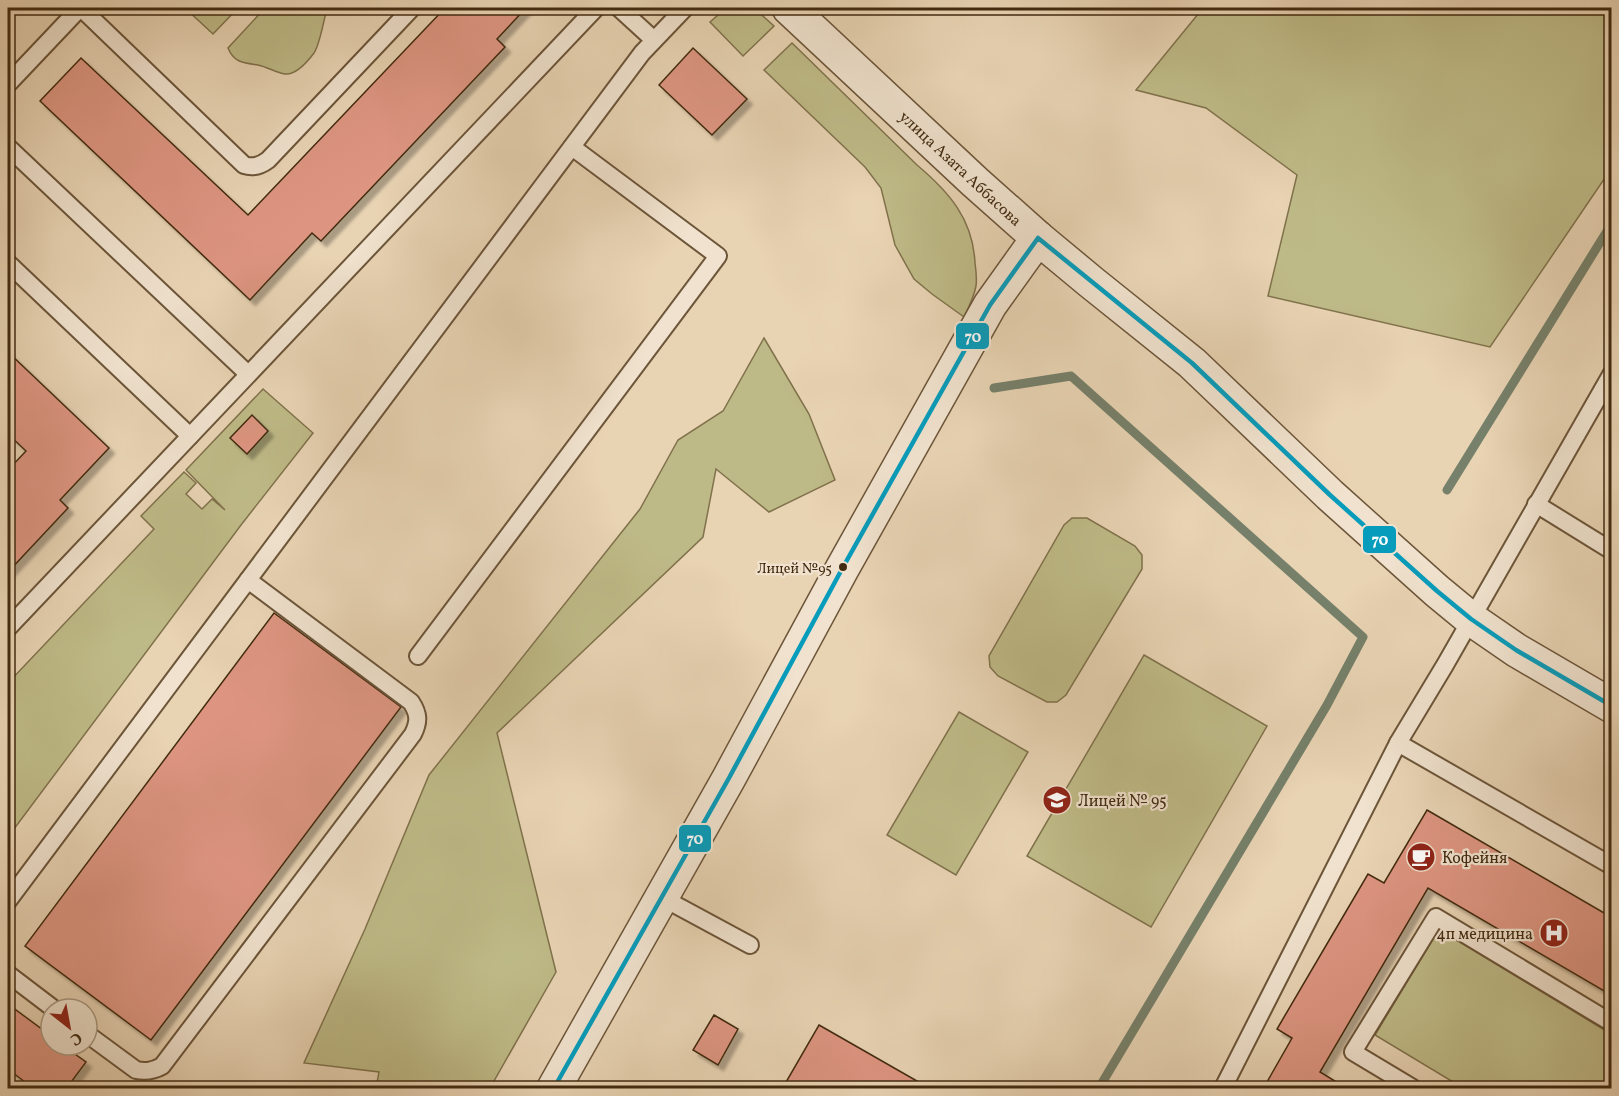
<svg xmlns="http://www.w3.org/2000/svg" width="1619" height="1096" font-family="Vollkorn,serif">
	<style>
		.green { fill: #beba87; stroke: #80724c; stroke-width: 1.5 }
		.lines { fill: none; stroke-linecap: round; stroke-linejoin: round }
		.stream { stroke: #76806a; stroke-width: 9 }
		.building { fill: #dd9581; stroke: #422b10; stroke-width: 1.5; filter: url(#shadow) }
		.service-casing { stroke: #6c5539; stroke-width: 20 }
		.minor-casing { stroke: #6c5539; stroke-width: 36 }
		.tertiary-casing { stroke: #6c5539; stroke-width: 36 }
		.service { stroke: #f0e2ce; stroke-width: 16 }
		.minor { stroke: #f0e2ce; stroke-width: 33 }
		.tertiary { stroke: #f0e2ce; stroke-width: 33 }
		.bus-1-casing { stroke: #f0e2ce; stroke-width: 9 }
		.bus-1 { stroke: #079cbb; stroke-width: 4.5 }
		.bus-dot { fill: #422b10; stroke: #f0e2ce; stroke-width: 2 }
		.labels { text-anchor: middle; stroke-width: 4.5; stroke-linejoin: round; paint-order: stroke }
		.bus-label { font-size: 14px; fill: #422b10; stroke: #f0e2ce; text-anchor: end }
		.street-label { font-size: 16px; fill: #422b10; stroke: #f0e2ce }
		.poi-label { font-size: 16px; fill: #422b10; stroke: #f0e2ce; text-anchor: start }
		.line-badge { stroke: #f0e2ce; stroke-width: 2 }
		.badge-label { font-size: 16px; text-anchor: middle; font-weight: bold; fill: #fff }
	</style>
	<defs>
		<filter id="shadow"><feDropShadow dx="5.5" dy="5.5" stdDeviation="1.5" flood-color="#0004"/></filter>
	</defs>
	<rect width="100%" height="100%" fill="#e8d3b3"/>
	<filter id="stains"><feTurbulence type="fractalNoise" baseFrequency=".00333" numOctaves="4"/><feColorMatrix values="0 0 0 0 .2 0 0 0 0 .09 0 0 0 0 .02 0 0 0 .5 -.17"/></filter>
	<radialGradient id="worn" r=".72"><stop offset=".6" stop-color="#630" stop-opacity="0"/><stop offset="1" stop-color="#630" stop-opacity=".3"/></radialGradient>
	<g class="green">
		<polygon points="185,8 238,8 213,34"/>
		<path d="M265,8H327C324,19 320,44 314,53C308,61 296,75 285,74C276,73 268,67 258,65C244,63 234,63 228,48Z"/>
		<polygon points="726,8 754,8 774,26 743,56 710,22"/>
		<polygon points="1203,8 1605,8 1611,10 1611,169 1490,347 1268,296 1297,175 1206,108 1136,90"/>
		<path d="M792,43L917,165C949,192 973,219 975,263C976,270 977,279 976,286C974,297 969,307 964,317L932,294L914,279L895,245L881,188L865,167L764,70Z"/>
		<polygon points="764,338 809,414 835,480 769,512 716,469 703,537 497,733 556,972 490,1088 376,1088 379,1072 304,1063 365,929 429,775 640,509 678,440 723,411"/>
		<polygon points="263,389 313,433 241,525 8,837 8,683 154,529 141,516 184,472 196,483 186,494 202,509 212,499 225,510 186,470"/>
		<polygon points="1072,518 1087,518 1135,546 1142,555 1142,569 1066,695 1057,702 1047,702 998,676 990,667 989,656 1064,525"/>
		<polygon points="1144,655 1267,726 1151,927 1027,856"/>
		<polygon points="959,712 1028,752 956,875 887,835"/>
		<polygon points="1439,929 1611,1034 1611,1088 1463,1088 1375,1035"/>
	</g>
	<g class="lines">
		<g class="stream">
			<polyline points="994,388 1071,376 1363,637 1327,705 1099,1088"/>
			<polyline points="1447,490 1612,223"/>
		</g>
	</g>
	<g class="building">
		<polygon points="445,8 526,8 497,39 505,47 321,241 312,233 250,300 40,101 81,58 248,215"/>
		<polygon points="693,48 747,99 712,135 659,85"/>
		<polygon points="8,352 109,448 60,500 68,508 8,572 8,470 26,451 8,434"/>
		<polygon points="252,415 268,431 247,454 230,438"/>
		<polygon points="274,613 401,707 151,1040 25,946"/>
		<polygon points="1427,810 1611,917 1611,995 1428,888 1320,1072 1348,1089 1263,1089 1292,1038 1277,1029 1341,920 1368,874 1384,883"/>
		<polygon points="8,1004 51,1036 51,1045 62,1045 86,1062 66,1089 34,1089 8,1069"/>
		<polygon points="714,1015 738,1029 718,1065 693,1050"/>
		<polygon points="819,1025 931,1089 782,1089"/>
	</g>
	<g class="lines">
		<g class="service-casing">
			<g id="service">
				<path d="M81,8L244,165C253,168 260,166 268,160L412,8"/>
				<polyline points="619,8 654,40"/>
				<polyline points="8,84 80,8"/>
				<polyline points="8,147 248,374"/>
				<polyline points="8,263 190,436"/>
				<polyline points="1536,504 1612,551"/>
				<polyline points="8,628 596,8"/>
				<polyline points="418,656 718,256 572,147"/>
				<polyline points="1398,743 1612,866"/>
				<polyline points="661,897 750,945"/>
				<polyline points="8,901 642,53 685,8"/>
				<polyline points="8,974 54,1009"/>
				<path d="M87,1034L136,1070C146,1072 153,1071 162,1066L413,734C419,722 419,714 411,702L248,580"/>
				<polyline points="1223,1088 1398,743 1445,665 1612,373"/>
				<polyline points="1413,1088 1353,1052 1436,917 1612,1023"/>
			</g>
		</g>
		<g class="minor-casing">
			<polyline id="minor" points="789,8 975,182 1038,238"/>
		</g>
		<g class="tertiary-casing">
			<polyline id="tertiary" points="554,1088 729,778 842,569 990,305 1038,238 1091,282 1192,363 1330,495 1437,591 1471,619 1516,650 1612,706"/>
		</g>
		<use href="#service" class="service"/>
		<use href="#minor" class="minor"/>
		<use href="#tertiary" class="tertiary"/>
		<g class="bus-1-casing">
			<polyline id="bus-1" points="554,1088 729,778 842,569 990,305 1038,238 1192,363 1330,495 1437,591 1471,619 1516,650 1612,706"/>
		</g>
		<use href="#bus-1" class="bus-1"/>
	</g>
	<defs>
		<g id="school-disc" transform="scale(1.5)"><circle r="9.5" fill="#8f2418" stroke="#f0e2ce"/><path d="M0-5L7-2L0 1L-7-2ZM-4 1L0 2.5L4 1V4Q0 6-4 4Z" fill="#fff"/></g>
		<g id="cafe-disc" transform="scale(1.5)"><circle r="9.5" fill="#8f2418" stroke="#f0e2ce"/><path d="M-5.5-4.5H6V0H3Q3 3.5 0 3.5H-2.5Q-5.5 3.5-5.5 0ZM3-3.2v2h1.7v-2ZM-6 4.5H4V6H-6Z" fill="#fff"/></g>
		<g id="hospital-disc" transform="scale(1.5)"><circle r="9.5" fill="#8f2418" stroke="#f0e2ce"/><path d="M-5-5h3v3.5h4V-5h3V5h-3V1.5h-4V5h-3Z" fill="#fff"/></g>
	</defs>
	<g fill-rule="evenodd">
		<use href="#school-disc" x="1057" y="800"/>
		<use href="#cafe-disc" x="1421" y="857"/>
		<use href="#hospital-disc" x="1554" y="933"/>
	</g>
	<circle class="bus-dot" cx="843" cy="567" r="5"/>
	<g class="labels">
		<g class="bus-label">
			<text x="832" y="573">Лицей №95</text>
		</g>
		<g class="street-label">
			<text transform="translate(961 168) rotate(43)" y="6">улица Азата Аббасова</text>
		</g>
		<g class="poi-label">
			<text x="1078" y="806">Лицей № 95</text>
			<text x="1442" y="863">Кофейня</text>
			<text x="1533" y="939" text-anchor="end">4п медицина</text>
		</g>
	</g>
	<g class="line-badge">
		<rect x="955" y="322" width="35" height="28" rx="6" fill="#079cbb"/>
		<rect x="1362" y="525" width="35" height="29" rx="6" fill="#079cbb"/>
		<rect x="678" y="824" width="34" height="29" rx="6" fill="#079cbb"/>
	</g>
	<g class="badge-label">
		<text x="973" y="342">70</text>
		<text x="1380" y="545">70</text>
		<text x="695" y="844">70</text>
	</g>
	<rect width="1619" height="1096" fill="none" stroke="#e8d3b3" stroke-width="30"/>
	<rect x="9" y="9" width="1601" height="1078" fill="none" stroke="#422b10" stroke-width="3"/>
	<rect x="15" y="15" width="1589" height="1066" fill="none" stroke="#422b10" stroke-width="1.5"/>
	<g transform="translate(69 1027) rotate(149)"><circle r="28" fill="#f0e2ce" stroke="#aa9982" stroke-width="1.5"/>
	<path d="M0-4.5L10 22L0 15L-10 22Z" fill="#8f2418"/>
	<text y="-9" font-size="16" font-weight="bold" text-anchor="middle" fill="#422b10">С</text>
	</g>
	<rect width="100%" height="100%" filter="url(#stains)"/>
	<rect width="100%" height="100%" fill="url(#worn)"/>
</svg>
